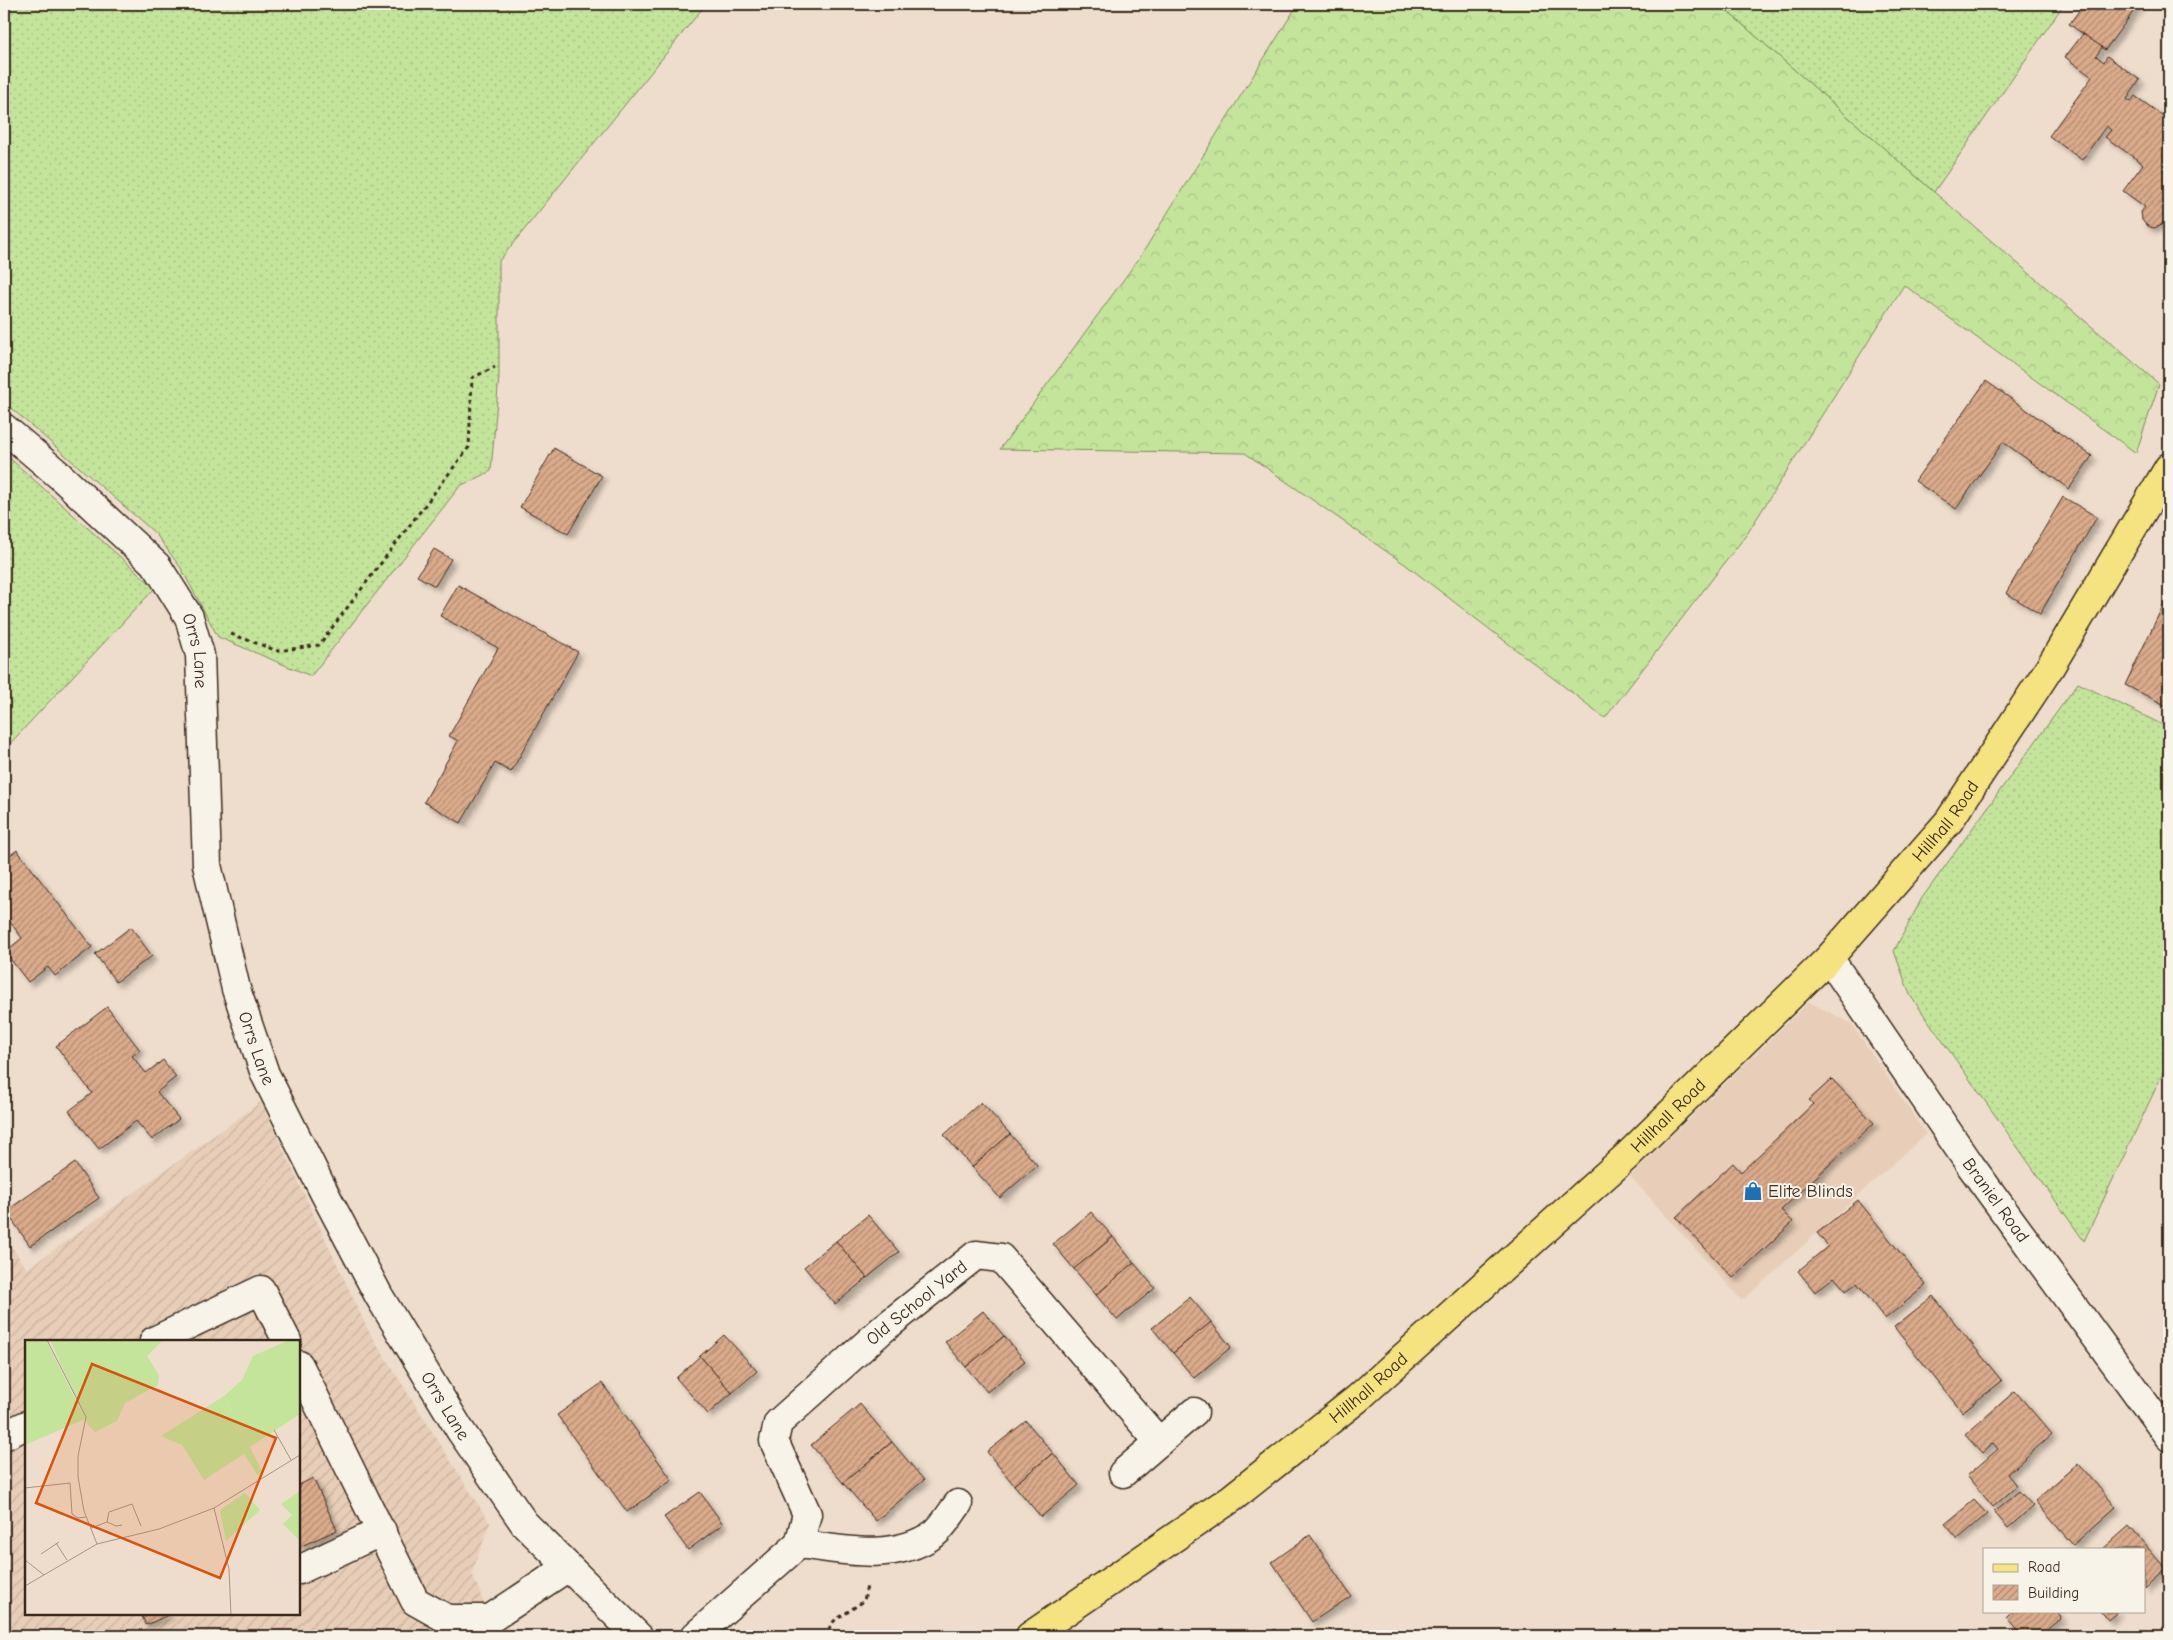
<svg xmlns="http://www.w3.org/2000/svg" width="2173" height="1640" font-family="'Comic Neue',sans-serif">
	<style>
		.built { fill: #e8ceb8 }
		.industrial { fill: url(#industrial-furrows); fill-rule: evenodd }
		.grass { fill: url(#grass-dots); stroke: #80875d }
		.forest { fill: url(#forest-crowns); stroke: #80875d }
		.building { fill: url(#building-hatch); stroke: #3b2a1e; filter: url(#shadow) }
		.lines { fill: none; stroke-linecap: round; stroke-linejoin: round }
		.minor-casing { stroke: #3b2a1e; stroke-width: 31 }
		.major-casing { stroke: #3b2a1e; stroke-width: 31 }
		.path { stroke: #3b2a1e; stroke-width: 3; stroke-dasharray: 4 4; stroke-linecap: butt }
		.minor { stroke: #f7f3e8; stroke-width: 28 }
		.major { stroke: #f5e381; stroke-width: 28 }
		.labels { text-anchor: middle; stroke-width: 4; stroke-linejoin: round; paint-order: stroke }
		.street-label { font-size: 18px; fill: #3b2a1e; stroke: #f7f3e8 }
		.poi-label { font-size: 18px; fill: #3b2a1e; stroke: #f7f3e8; text-anchor: start }
		.inset-road { fill: none; stroke: #a69586; stroke-width: 1 }
		.view { fill: #d7540e; fill-opacity: 0.15; stroke: #d7540e; stroke-width: 2.5 }
		.inset-edge { fill: none; stroke: #3b2a1e; stroke-width: 2.5 }
	</style>
	<defs>
		<pattern id="industrial-furrows" width="10" height="10" patternUnits="userSpaceOnUse" patternTransform="scale(1.25)"><rect width="10" height="10" fill="#e8ceb8"/><path d="M-1 1l2-2M0 10L10 0M9 11l2-2" fill="none" stroke="#c8b19e"/></pattern>
		<pattern id="grass-dots" width="8" height="8" patternUnits="userSpaceOnUse" patternTransform="scale(1.25)"><rect width="8" height="8" fill="#c4e49c"/><path d="M2 2h.1M6 6h.1" fill="none" stroke="#a9c486" stroke-width="1.8" stroke-linecap="round"/></pattern>
		<pattern id="forest-crowns" width="20" height="18" patternUnits="userSpaceOnUse" patternTransform="scale(1.25)"><rect width="20" height="18" fill="#c4e49c"/><path d="M2 6a3 3 0 1 1 6 0M12 15a3 3 0 1 1 6 0" fill="none" stroke="#a9c486"/></pattern>
		<pattern id="building-hatch" width="6" height="6" patternUnits="userSpaceOnUse" patternTransform="scale(1.25)"><rect width="6" height="6" fill="#daaa8b"/><path d="M-1 1l2-2M0 6l6-6M5 7l2-2" fill="none" stroke="#b28b71"/></pattern>
		<filter id="shadow"><feDropShadow dx="4.5" dy="4.5" stdDeviation="2.5" flood-color="#0004"/></filter>
	</defs>
	<rect width="100%" height="100%" fill="#edc"/>
	<filter id="ink" filterUnits="userSpaceOnUse"><feTurbulence type="fractalNoise" baseFrequency=".02" numOctaves="2"/><feDisplacementMap in="SourceGraphic" scale="10" xChannelSelector="R" yChannelSelector="G"/><feConvolveMatrix kernelMatrix="1 2 1 2 8 2 1 2 1" color-interpolation-filters="sRGB"/></filter>
	<g filter="url(#ink)">
		<polygon class="built" points="1809,1002 1851,1023 1926,1134 1742,1301 1630,1176"/>
		<path class="industrial" d="M261,1102L368,1330L490,1523L472,1573L497,1636H4V1236L27,1269ZM26,1341H299V1614H26Z"/>
		<g class="grass">
			<polygon points="4,4 706,4 499,261 499,376 491,471 460,486 311,676 218,637 181,568 155,533 4,402"/>
			<polygon points="1719,4 2064,4 1934,192"/>
			<polygon points="4,453 155,588 4,750"/>
			<polygon points="2078,683 2169,728 2169,1060 2084,1241 1910,995 1894,951 1922,898"/>
		</g>
		<polygon class="forest" points="1298,4 1719,4 1934,192 2159,384 2136,453 1904,285 1747,534 1605,718 1406,565 1245,453 1000,449 1140,257"/>
		<g class="building">
			<polygon points="2084,4 2139,4 2105,50 2069,24"/>
			<polygon points="2083,34 2102,47 2096,56 2104,62 2107,56 2140,80 2127,99 2131,102 2135,96 2169,120 2169,225 2165,221 2160,226 2153,228 2146,225 2142,220 2141,212 2145,207 2123,191 2143,164 2105,137 2111,130 2106,126 2082,160 2049,136 2092,77 2065,57"/>
			<polygon points="1986,381 2092,456 2069,489 2003,442 1956,509 1915,481"/>
			<polygon points="554,448 602,476 568,534 520,507"/>
			<polygon points="2063,497 2097,517 2040,614 2006,593"/>
			<polygon points="434,549 451,559 435,586 417,576"/>
			<polygon points="458,585 578,652 511,772 495,763 461,823 424,802 458,741 449,736 498,648 440,616"/>
			<polygon points="2169,593 2169,707 2125,685"/>
			<polygon points="17,850 92,947 55,976 48,967 28,982 5,952 22,938 4,914 4,860"/>
			<polygon points="131,927 152,956 116,982 95,954"/>
			<polygon points="107,1007 140,1050 132,1056 146,1073 163,1060 176,1077 157,1092 179,1119 152,1140 136,1121 99,1149 69,1111 92,1093 56,1046"/>
			<polygon points="1832,1079 1874,1123 1781,1210 1793,1222 1733,1278 1676,1217 1733,1163 1741,1172 1813,1104 1809,1100"/>
			<polygon points="981,1102 1010,1134 972,1167 944,1135"/>
			<polygon points="1010,1134 1037,1165 1000,1198 972,1167"/>
			<polygon points="75,1163 99,1198 30,1246 6,1211"/>
			<polygon points="1858,1200 1926,1285 1885,1319 1857,1283 1846,1291 1834,1277 1815,1292 1798,1271 1828,1246 1817,1233"/>
			<polygon points="1091,1212 1113,1237 1074,1269 1053,1244"/>
			<polygon points="868,1215 899,1252 867,1278 836,1241"/>
			<polygon points="1113,1237 1134,1263 1096,1295 1074,1269"/>
			<polygon points="836,1241 867,1278 835,1304 804,1267"/>
			<polygon points="1134,1263 1155,1288 1117,1320 1096,1295"/>
			<polygon points="1933,1296 2002,1381 1962,1412 1894,1327"/>
			<polygon points="1190,1297 1211,1322 1173,1353 1152,1328"/>
			<polygon points="983,1311 1004,1336 966,1367 945,1342"/>
			<polygon points="1211,1322 1231,1347 1194,1378 1173,1353"/>
			<polygon points="724,1335 757,1371 732,1393 700,1356"/>
			<polygon points="1004,1336 1025,1361 987,1392 966,1367"/>
			<polygon points="700,1356 732,1393 708,1414 676,1378"/>
			<polygon points="602,1383 672,1480 627,1512 557,1415"/>
			<polygon points="2015,1391 2052,1434 2007,1474 2017,1486 1993,1507 1967,1476 1998,1449 1993,1443 1982,1453 1965,1435"/>
			<polygon points="860,1404 892,1442 843,1483 811,1445"/>
			<polygon points="1026,1421 1053,1453 1014,1485 987,1452"/>
			<polygon points="892,1442 924,1480 876,1521 843,1483"/>
			<polygon points="1053,1453 1079,1485 1041,1517 1014,1485"/>
			<polygon points="2078,1463 2116,1507 2073,1545 2035,1501"/>
			<polygon points="313,1478 337,1530 299,1547 299,1485"/>
			<polygon points="2019,1491 2033,1506 2008,1528 1994,1512"/>
			<polygon points="700,1492 723,1524 688,1550 664,1517"/>
			<polygon points="1974,1500 1987,1514 1958,1539 1945,1524"/>
			<polygon points="2129,1526 2166,1569 2144,1588 2144,1549 2103,1549"/>
			<polygon points="1310,1535 1351,1596 1312,1622 1272,1562"/>
			<polygon points="2014,1611 2055,1611 2061,1619 2040,1636 2023,1636 2007,1618"/>
			<polygon points="2100,1611 2118,1611 2107,1620"/>
			<polygon points="141,1614 171,1614 146,1625"/>
			<polygon points="1275,1629 1281,1636 1264,1636"/>
		</g>
		<g class="lines">
			<g class="minor-casing">
				<g id="minor">
					<path id="s1" d="M4,428L59,475L157,566L189,617L200,655L207,865L236,989L265,1074L325,1194L379,1296L460,1430L524,1523L638,1636"/>
					<path id="s2" d="M1829,958L1971,1166L2169,1437"/>
					<polyline points="154,1341 261,1290 287,1341"/>
					<polyline points="299,1365 415,1601 447,1619 490,1619 568,1567"/>
					<polyline points="4,1436 26,1425"/>
					<polyline points="1123,1473 1194,1412"/>
					<path d="M799,1544C843,1550 894,1562 934,1534C943,1527 951,1513 958,1504"/>
					<polyline points="299,1570 382,1531"/>
					<path id="s3" d="M695,1636L799,1544L807,1514L774,1441L778,1423L883,1329L976,1255L1001,1258L1159,1442"/>
				</g>
			</g>
			<g class="major-casing">
				<g id="major">
					<path id="s4" d="M1030,1636L1232,1498L1357,1399L1627,1156L1829,958L1949,821L2050,667L2169,467"/>
				</g>
			</g>
			<g class="path">
				<polyline points="231,634 278,651 319,645 469,447 472,378 495,367"/>
				<polyline points="824,1636 834,1621 864,1601 867,1586"/>
			</g>
			<use href="#minor" class="minor"/>
			<use href="#major" class="major"/>
		</g>
	</g>
	<defs>
		<g id="shop-bare" transform="scale(1.5)"><path d="M-5-2.5h2.3a2.7 3.5 0 0 1 5.4 0H5L5.5 6h-11ZM-1.5-2.5h3a1.5 2.3 0 0 0-3 0Z" fill="#1f6fb2" stroke="#f7f3e8" stroke-width="2.5" paint-order="stroke"/></g>
	</defs>
	<g fill-rule="evenodd">
		<use href="#shop-bare" x="1753" y="1191"/>
	</g>
	<g class="labels">
		<g class="street-label">
			<text dy="6" stroke="none"><textPath href="#s1" startOffset="301">Orrs Lane</textPath></text>
			<text dy="6" stroke="none"><textPath href="#s4" startOffset="1230">Hillhall Road</textPath></text>
			<text dy="6" stroke="none"><textPath href="#s1" startOffset="706">Orrs Lane</textPath></text>
			<text dy="6" stroke="none"><textPath href="#s4" startOffset="825">Hillhall Road</textPath></text>
			<text dy="6" stroke="none"><textPath href="#s2" startOffset="294">Braniel Road</textPath></text>
			<text dy="6" stroke="none"><textPath href="#s3" startOffset="452">Old School Yard</textPath></text>
			<text dy="6" stroke="none"><textPath href="#s4" startOffset="420">Hillhall Road</textPath></text>
			<text dy="6" stroke="none"><textPath href="#s1" startOffset="1111">Orrs Lane</textPath></text>
		</g>
		<g class="poi-label">
			<text x="1768" y="1197">Elite Blinds</text>
		</g>
	</g>
	<g transform="translate(25 1340)">
		<rect width="275" height="275" fill="#edc"/>
		<path d="M0,0H21L60,79L0,105ZM25,0H138L122,16L134,35L133,45L100,63L92,81L70,92L63,85ZM264,0H275V74L225,107L199,56L217,40L228,16ZM275,151V201L258,184L267,175L256,164ZM220,153L235,170L201,201L195,170Z" fill="#c4e49c"/>
		<path d="M199,56L237,131L233,136L219,114L179,140L157,105L136,96Z" fill="#c4e49c"/>
		<path class="inset-road" d="M22,0L61,77L53,116V137L59,171L72,204M249,90L266,120M0,148L45,143L47,174L53,178L61,177M189,168L204,229L206,275M82,182L91,186L97,185M66,188L82,182L84,172L107,164L116,186M31,203L42,220M16,214L34,202M0,220L19,235M0,246L72,204L134,189L189,168L275,115"/>
		<path class="view" d="M67,24L251,98L195,238L11,163Z"/>
		<rect width="275" height="275" class="inset-edge"/>
	</g>
	<rect width="2173" height="1640" fill="none" stroke="#f7f3e8" stroke-width="20"/>
	<rect x="10" y="10" width="2153" height="1620" fill="none" stroke="#3b2a1e" stroke-width="2" filter="url(#ink)"/>
	<rect x="1983" y="1548" width="162" height="65" fill="#f7f3e8" stroke="#aca397"/>
	<rect x="1993" y="1564" width="25" height="8" fill="#f5e381" stroke="#aca397"/>
	<text x="2028" y="1572" font-size="15" fill="#3b2a1e">Road</text>
	<rect x="1993" y="1585" width="25" height="15" fill="url(#building-hatch)" stroke="#aca397"/>
	<text x="2028" y="1598" font-size="15" fill="#3b2a1e">Building</text>
</svg>
